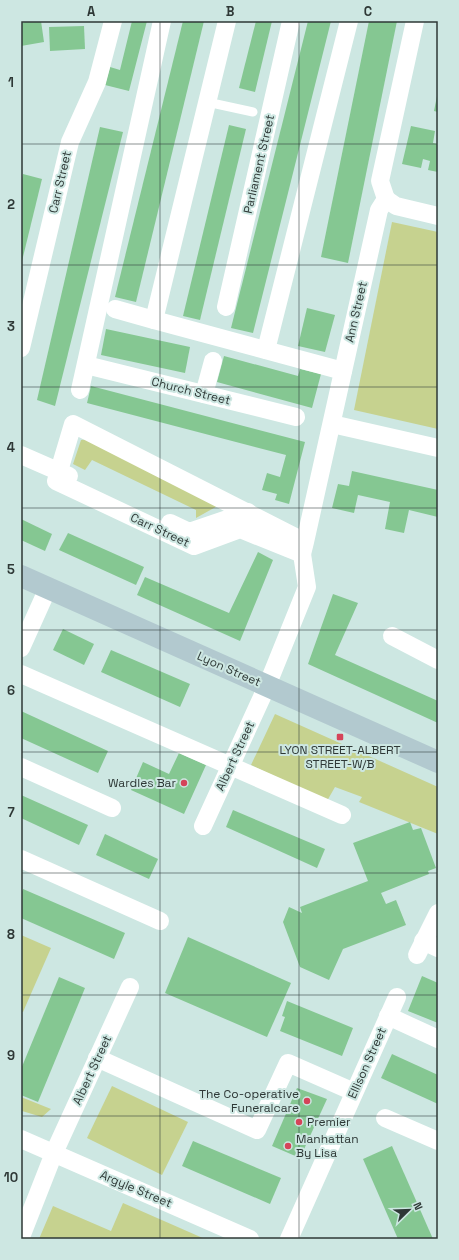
<svg xmlns="http://www.w3.org/2000/svg" width="459" height="1260" font-family="'Space Grotesk',sans-serif">
	<style>
		.green { fill: #c6d28f }
		.building { fill: #85c792 }
		.lines { fill: none; stroke-linecap: round; stroke-linejoin: round }
		.lane { stroke: #fff; stroke-width: 9 }
		.street { stroke: #fff; stroke-width: 18 }
		.secondary { stroke: #b2c9cf; stroke-width: 22 }
		.grid { fill: none; stroke: #2e3836; stroke-width: 1; stroke-opacity: 0.55 }
		.poi-dot { fill: #d54459; stroke: #cde7e2; stroke-width: 1.5 }
		.labels { text-anchor: middle; stroke-width: 4; stroke-linejoin: round; paint-order: stroke }
		.street-label { font-size: 12px; fill: #2e3836; stroke: #cde7e2 }
		.poi-label { font-size: 12px; fill: #2e3836; stroke: #cde7e2; text-anchor: end }
		.neatline { fill: none; stroke: #2e3836; stroke-width: 1.5 }
		.grid-label { font-size: 13px; text-anchor: middle; font-weight: bold; fill: #2e3836 }
	</style>
	<rect width="100%" height="100%" fill="#cde7e2"/>
	<g class="green">
		<polygon points="392,222 438,232 438,429 354,410"/>
		<polygon points="88,439 221,504 196,518 196,510 92,460 85,470 73,464 81,440"/>
		<polygon points="275,714 438,787 438,834 359,802 362,797 335,787 327,801 251,765"/>
		<polygon points="21,935 51,948 23,1012 21,1012"/>
		<polygon points="112,1086 188,1122 162,1175 87,1138"/>
		<polygon points="21,1097 51,1109 42,1117 22,1111"/>
		<polygon points="123,1203 205,1239 39,1239 53,1206 111,1231"/>
	</g>
	<g class="building">
		<polygon points="30,21 41,21 44,42 21,46 21,23"/>
		<polygon points="132,21 147,21 129,91 105,85 110,67 120,70"/>
		<polygon points="183,21 204,21 136,302 115,297"/>
		<polygon points="256,21 272,21 255,92 239,88"/>
		<polygon points="308,21 331,21 253,333 231,328"/>
		<polygon points="369,21 397,21 348,263 321,257"/>
		<polygon points="84,26 85,49 50,51 49,27"/>
		<polygon points="437,96 438,97 438,112 434,111"/>
		<polygon points="229,125 246,129 200,320 183,316"/>
		<polygon points="411,126 435,131 433,143 438,144 438,172 428,170 430,161 423,159 421,168 402,164"/>
		<polygon points="100,127 123,132 55,406 37,400"/>
		<polygon points="23,174 42,179 22,261 21,184"/>
		<polygon points="307,308 335,315 325,352 298,346"/>
		<polygon points="106,329 190,347 185,373 101,355"/>
		<polygon points="224,356 298,376 300,369 321,374 312,408 217,382"/>
		<polygon points="91,386 305,442 289,504 275,500 277,494 262,490 267,473 280,477 286,455 87,403"/>
		<polygon points="352,471 438,490 438,517 409,510 404,533 385,529 390,502 358,495 354,513 332,508 338,484 349,486"/>
		<polygon points="21,519 52,534 45,551 21,540"/>
		<polygon points="68,533 144,567 136,585 59,550"/>
		<polygon points="258,552 273,560 240,641 137,595 145,577 229,613"/>
		<polygon points="333,594 358,603 335,655 438,701 438,723 308,664"/>
		<polygon points="63,629 94,644 84,665 53,650"/>
		<polygon points="111,650 190,684 180,707 101,672"/>
		<polygon points="21,711 108,751 98,773 21,738"/>
		<polygon points="179,753 206,765 184,814 131,790 143,762 169,774"/>
		<polygon points="21,795 88,825 79,845 21,818"/>
		<polygon points="233,810 325,849 317,868 226,827"/>
		<polygon points="410,822 413,830 421,828 436,868 428,871 429,874 381,893 386,904 396,900 406,925 343,949 329,980 300,967 283,922 289,907 302,913 300,907 368,881 353,843"/>
		<polygon points="105,834 158,859 149,879 96,855"/>
		<polygon points="23,889 125,933 114,959 21,918 21,894"/>
		<polygon points="188,937 291,983 267,1037 165,993"/>
		<polygon points="422,976 438,983 438,1023 408,1011"/>
		<polygon points="59,977 85,988 38,1102 21,1095 21,1069"/>
		<polygon points="287,1001 353,1028 342,1056 280,1031 285,1017 282,1016"/>
		<polygon points="392,1054 438,1075 438,1104 381,1078"/>
		<polygon points="297,1088 327,1099 300,1158 272,1146"/>
		<polygon points="193,1141 281,1178 270,1204 182,1166"/>
		<polygon points="392,1146 433,1239 398,1239 363,1159"/>
	</g>
	<g class="lines">
		<polyline class="lane" points="207,102 253,112"/>
		<g class="street">
			<polyline points="386,199 380,181 415,21"/>
			<polyline points="386,199 396,206 438,216"/>
			<polyline points="226,307 291,21"/>
			<polyline points="115,309 154,320 227,21"/>
			<polyline points="154,320 343,371"/>
			<polyline points="21,348 70,142 97,82 113,21"/>
			<polyline points="266,350 349,21"/>
			<polyline points="86,365 296,417"/>
			<polyline points="80,390 162,21"/>
			<polyline points="204,394 213,361"/>
			<polyline points="332,424 438,448"/>
			<polyline points="21,455 69,476"/>
			<polyline points="170,523 189,532 248,512"/>
			<polyline points="305,542 73,424 56,481 194,546 240,529 302,554 305,542 379,210 386,199"/>
			<polyline points="392,636 438,660"/>
			<polyline points="21,648 48,588"/>
			<polyline points="21,674 342,815"/>
			<polyline points="21,767 112,808"/>
			<polyline points="203,826 267,686 307,587 302,554"/>
			<polyline points="21,859 160,921"/>
			<polyline points="423,941 438,948"/>
			<polyline points="417,955 438,913"/>
			<polyline points="388,1016 438,1039"/>
			<polyline points="97,1058 257,1130 288,1063 354,1092"/>
			<polyline points="385,1118 438,1141"/>
			<polyline points="21,1139 250,1239"/>
			<polyline points="21,1237 54,1153 130,987"/>
			<polyline points="289,1239 397,997"/>
		</g>
		<polyline class="secondary" points="21,576 438,762"/>
	</g>
	<path class="grid" d="M160,21V1239M299,21V1239M21,144H438M21,265H438M21,387H438M21,508H438M21,630H438M21,752H438M21,873H438M21,995H438M21,1116H438"/>
	<g class="poi-dot">
		<rect x="336" y="733" width="8" height="8" rx="2"/>
		<circle cx="184" cy="783" r="4"/>
		<circle cx="307" cy="1101" r="4"/>
		<circle cx="299" cy="1122" r="4"/>
		<circle cx="288" cy="1146" r="4"/>
	</g>
	<g class="labels">
		<g class="street-label">
			<text transform="translate(259 164) rotate(-77)" y="4">Parliament Street</text>
			<text transform="translate(60 182) rotate(-77)" y="4">Carr Street</text>
			<text transform="translate(356 312) rotate(-77)" y="4">Ann Street</text>
			<text transform="translate(191 391) rotate(14)" y="4">Church Street</text>
			<text transform="translate(160 530) rotate(25)" y="4">Carr Street</text>
			<text transform="translate(229 669) rotate(24)" y="4">Lyon Street</text>
			<text transform="translate(235 756) rotate(-65)" y="4">Albert Street</text>
			<text transform="translate(367 1063) rotate(-66)" y="4">Ellison Street</text>
			<text transform="translate(92 1070) rotate(-65)" y="4">Albert Street</text>
			<text transform="translate(136 1189) rotate(23)" y="4">Argyle Street</text>
		</g>
		<g class="poi-label">
			<text x="340" y="754" text-anchor="middle">LYON STREET-ALBERT<tspan x="340" dy="14">STREET-W/B</tspan></text>
			<text x="176" y="787">Wardles Bar</text>
			<text x="299" y="1098">The Co-operative<tspan x="299" dy="14">Funeralcare</tspan></text>
			<text x="307" y="1126" text-anchor="start">Premier</text>
			<text x="296" y="1143" text-anchor="start">Manhattan<tspan x="296" dy="14">By Lisa</tspan></text>
		</g>
	</g>
	<rect width="459" height="1260" fill="none" stroke="#cde7e2" stroke-width="44"/>
	<g transform="translate(409 1210) rotate(67)" stroke="#cde7e2" stroke-width="3" paint-order="stroke">
	<path d="M0-3L7 15L0 10L-7 15Z" fill="#2e3836"/>
	<text y="-6" font-size="11" font-weight="bold" text-anchor="middle" fill="#2e3836">N</text>
	</g>
	<rect x="22" y="22" width="415" height="1216" class="neatline"/>
	<g class="grid-label">
		<text x="91" y="16">A</text>
		<text x="230" y="16">B</text>
		<text x="368" y="16">C</text>
		<text x="11" y="87">1</text>
		<text x="11" y="209">2</text>
		<text x="11" y="331">3</text>
		<text x="11" y="452">4</text>
		<text x="11" y="574">5</text>
		<text x="11" y="695">6</text>
		<text x="11" y="817">7</text>
		<text x="11" y="939">8</text>
		<text x="11" y="1060">9</text>
		<text x="11" y="1182">10</text>
	</g>
</svg>
